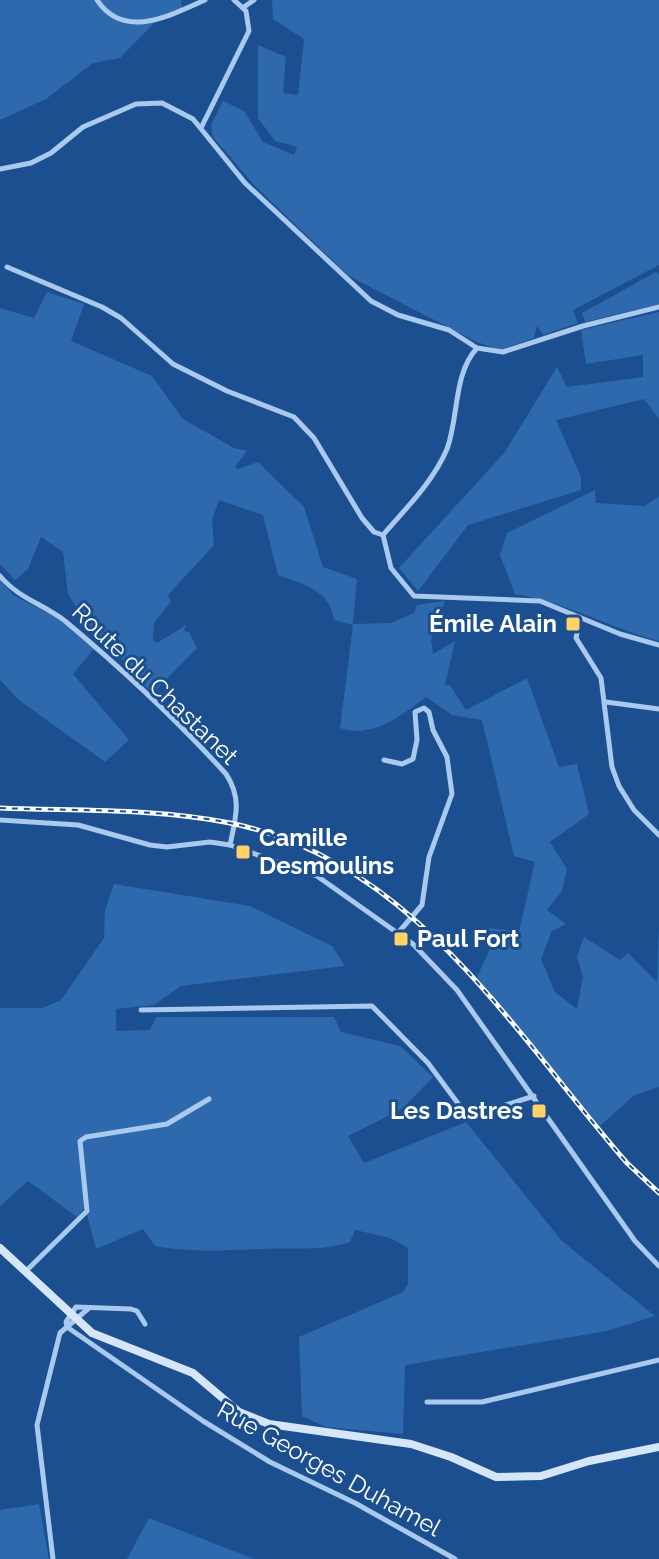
<svg xmlns="http://www.w3.org/2000/svg" width="659" height="1559" font-family="Raleway,sans-serif">
	<style>
		.green { fill: #2e69ad }
		.lines { fill: none; stroke-linecap: round; stroke-linejoin: round }
		.street { stroke: #a9c9ee; stroke-width: 5 }
		.secondary { stroke: #d6e6fa; stroke-width: 8 }
		.rail-casing { stroke: #fff; stroke-width: 5 }
		.rail { stroke: #1b4f8f; stroke-width: 2; stroke-dasharray: 6; stroke-linecap: butt }
		.poi-dot { fill: #ffd166; stroke: #1b4f8f; stroke-width: 3 }
		.labels { text-anchor: middle; stroke-width: 6; stroke-linejoin: round; paint-order: stroke }
		.poi-label { font-size: 24px; font-weight: bold; fill: #fff; stroke: #1b4f8f; text-anchor: end }
		.street-label { font-size: 24px; fill: #fff; stroke: #1b4f8f }
	</style>
	<rect width="100%" height="100%" fill="#1b4f8f"/>
	<g class="green">
		<polygon points="0,0 181,0 182,8 161,16 120,58 93,63 46,99 0,120"/>
		<polygon points="272,0 659,0 659,265 573,310 578,323 543,335 537,326 534,338 500,350 477,342 349,276 254,185 213,137 211,125 223,101 244,111 263,142 294,155 297,147 275,141 258,118 258,45 286,57 283,93 298,95 304,39 273,19"/>
		<polygon points="656,272 659,274 659,304 585,322 582,313"/>
		<path d="M47,292L84,304L71,341L152,376L183,419L234,448L247,451L235,467L238,469L258,462L304,507L323,567L357,579L353,624L391,623L414,613L417,605L445,601L431,640L433,654L455,641L445,685H450L466,710L527,678L559,767L577,764L589,814L550,842L567,869L562,891L547,910L566,924L552,931L541,959L555,992L577,1009L583,977L577,957L584,937L620,960L628,953L657,982L659,925V1087L633,1096L600,1126L477,977L489,951L488,928L519,931L535,862L514,856L482,720L452,715L426,697C401,716 372,739 340,728L353,625L334,620C330,590 303,584 278,575L263,515L219,500L212,520L214,545L168,595L171,601L154,623L153,640L157,643L186,625L184,631L189,632L197,648L153,693L125,669L128,665L90,629L68,594L63,552L41,537L28,569L15,580L0,564V308L34,318Z"/>
		<polygon points="659,312 659,419 644,399 556,420 581,477 581,490 468,525 418,591 399,568 505,452 557,367 567,387 643,377 643,355 586,364 581,330"/>
		<path d="M595,490L596,503L645,506L659,496V641C610,628 565,602 515,594L500,555L507,533Z"/>
		<polygon points="0,579 13,595 55,617 94,649 73,674 129,740 105,762 19,700 0,680"/>
		<path d="M114,884L250,906L332,946L345,966L181,986L154,1005L116,1009V1031L150,1030L156,1017H334L341,1032L400,1046L433,1077L402,1109L348,1136L364,1163L466,1122L562,1241L655,1316L607,1331L405,1365L403,1434L326,1427L302,1416L299,1337L403,1292L408,1284V1248L390,1238L355,1230L350,1242C320,1252 293,1247 262,1249C222,1250 195,1253 155,1246L143,1229L96,1249L85,1207L77,1217L28,1181L0,1206V1008H43L61,1000L104,938L105,910Z"/>
		<polygon points="39,1504 49,1559 0,1559 0,1510"/>
		<polygon points="149,1518 254,1559 127,1559"/>
	</g>
	<g class="lines">
		<g class="street">
			<path d="M97,0C124,41 171,15 205,0"/>
			<polyline points="244,7 254,0"/>
			<polyline points="201,128 249,31 246,11 234,0"/>
			<polyline points="0,169 31,163 51,153 83,127 136,104 162,103 193,119 245,183 371,301 398,315 449,330 477,348 503,352 583,326 659,307"/>
			<polyline points="7,267 102,307 121,318 173,364 227,391 294,417 314,438 362,518 374,532 383,535"/>
			<polyline points="383,535 391,568 414,596 540,601 620,634 659,645"/>
			<path d="M383,535C406,508 433,482 447,449C459,417 453,374 477,348"/>
			<path d="M0,576C18,598 43,604 65,621C121,668 176,719 226,774C242,798 236,817 230,845"/>
			<polyline points="580,618 576,638 601,678 612,767 619,786 634,810 659,835"/>
			<polyline points="606,702 659,709"/>
			<polyline points="384,760 402,764 413,759 417,740 415,712 424,708 429,712 433,730 447,757 452,794 429,857 422,905 398,933"/>
			<polyline points="0,820 78,825 150,845 167,847 210,842 230,845 317,876 413,944 457,990 635,1241 659,1266"/>
			<polyline points="141,1010 372,1006 428,1063 468,1117 534,1096"/>
			<polyline points="26,1271 87,1211 80,1141 86,1137 167,1124 209,1099"/>
			<polyline points="67,1327 203,1421 270,1462 355,1503 455,1559"/>
			<polyline points="67,1327 66,1322 76,1307 131,1309 137,1311 145,1324"/>
			<polyline points="427,1402 482,1402 659,1360"/>
			<polyline points="53,1559 37,1425 60,1333 89,1308"/>
		</g>
		<polyline class="secondary" points="0,1248 92,1333 193,1373 239,1412 269,1424 411,1444 451,1457 496,1477 541,1476 589,1461 659,1447"/>
		<g class="rail-casing">
			<path id="rail" d="M0,808C76,811 155,808 230,823C413,860 513,1032 627,1163L659,1193"/>
		</g>
		<use href="#rail" class="rail"/>
	</g>
	<g class="poi-dot">
		<rect x="565" y="616" width="16" height="16" rx="4"/>
		<rect x="235" y="844" width="16" height="16" rx="4"/>
		<rect x="393" y="931" width="16" height="16" rx="4"/>
		<rect x="531" y="1103" width="16" height="16" rx="4"/>
	</g>
	<g class="labels">
		<g class="poi-label">
			<text x="557" y="632">Émile Alain</text>
			<text x="259" y="846" text-anchor="start">Camille<tspan x="259" dy="28">Desmoulins</tspan></text>
			<text x="417" y="947" text-anchor="start">Paul Fort</text>
			<text x="523" y="1119">Les Dastres</text>
		</g>
		<g class="street-label">
			<text transform="translate(155 684) rotate(44)" y="8">Route du Chastanet</text>
			<text transform="translate(329 1469) rotate(29)" y="8">Rue Georges Duhamel</text>
		</g>
	</g>
</svg>
